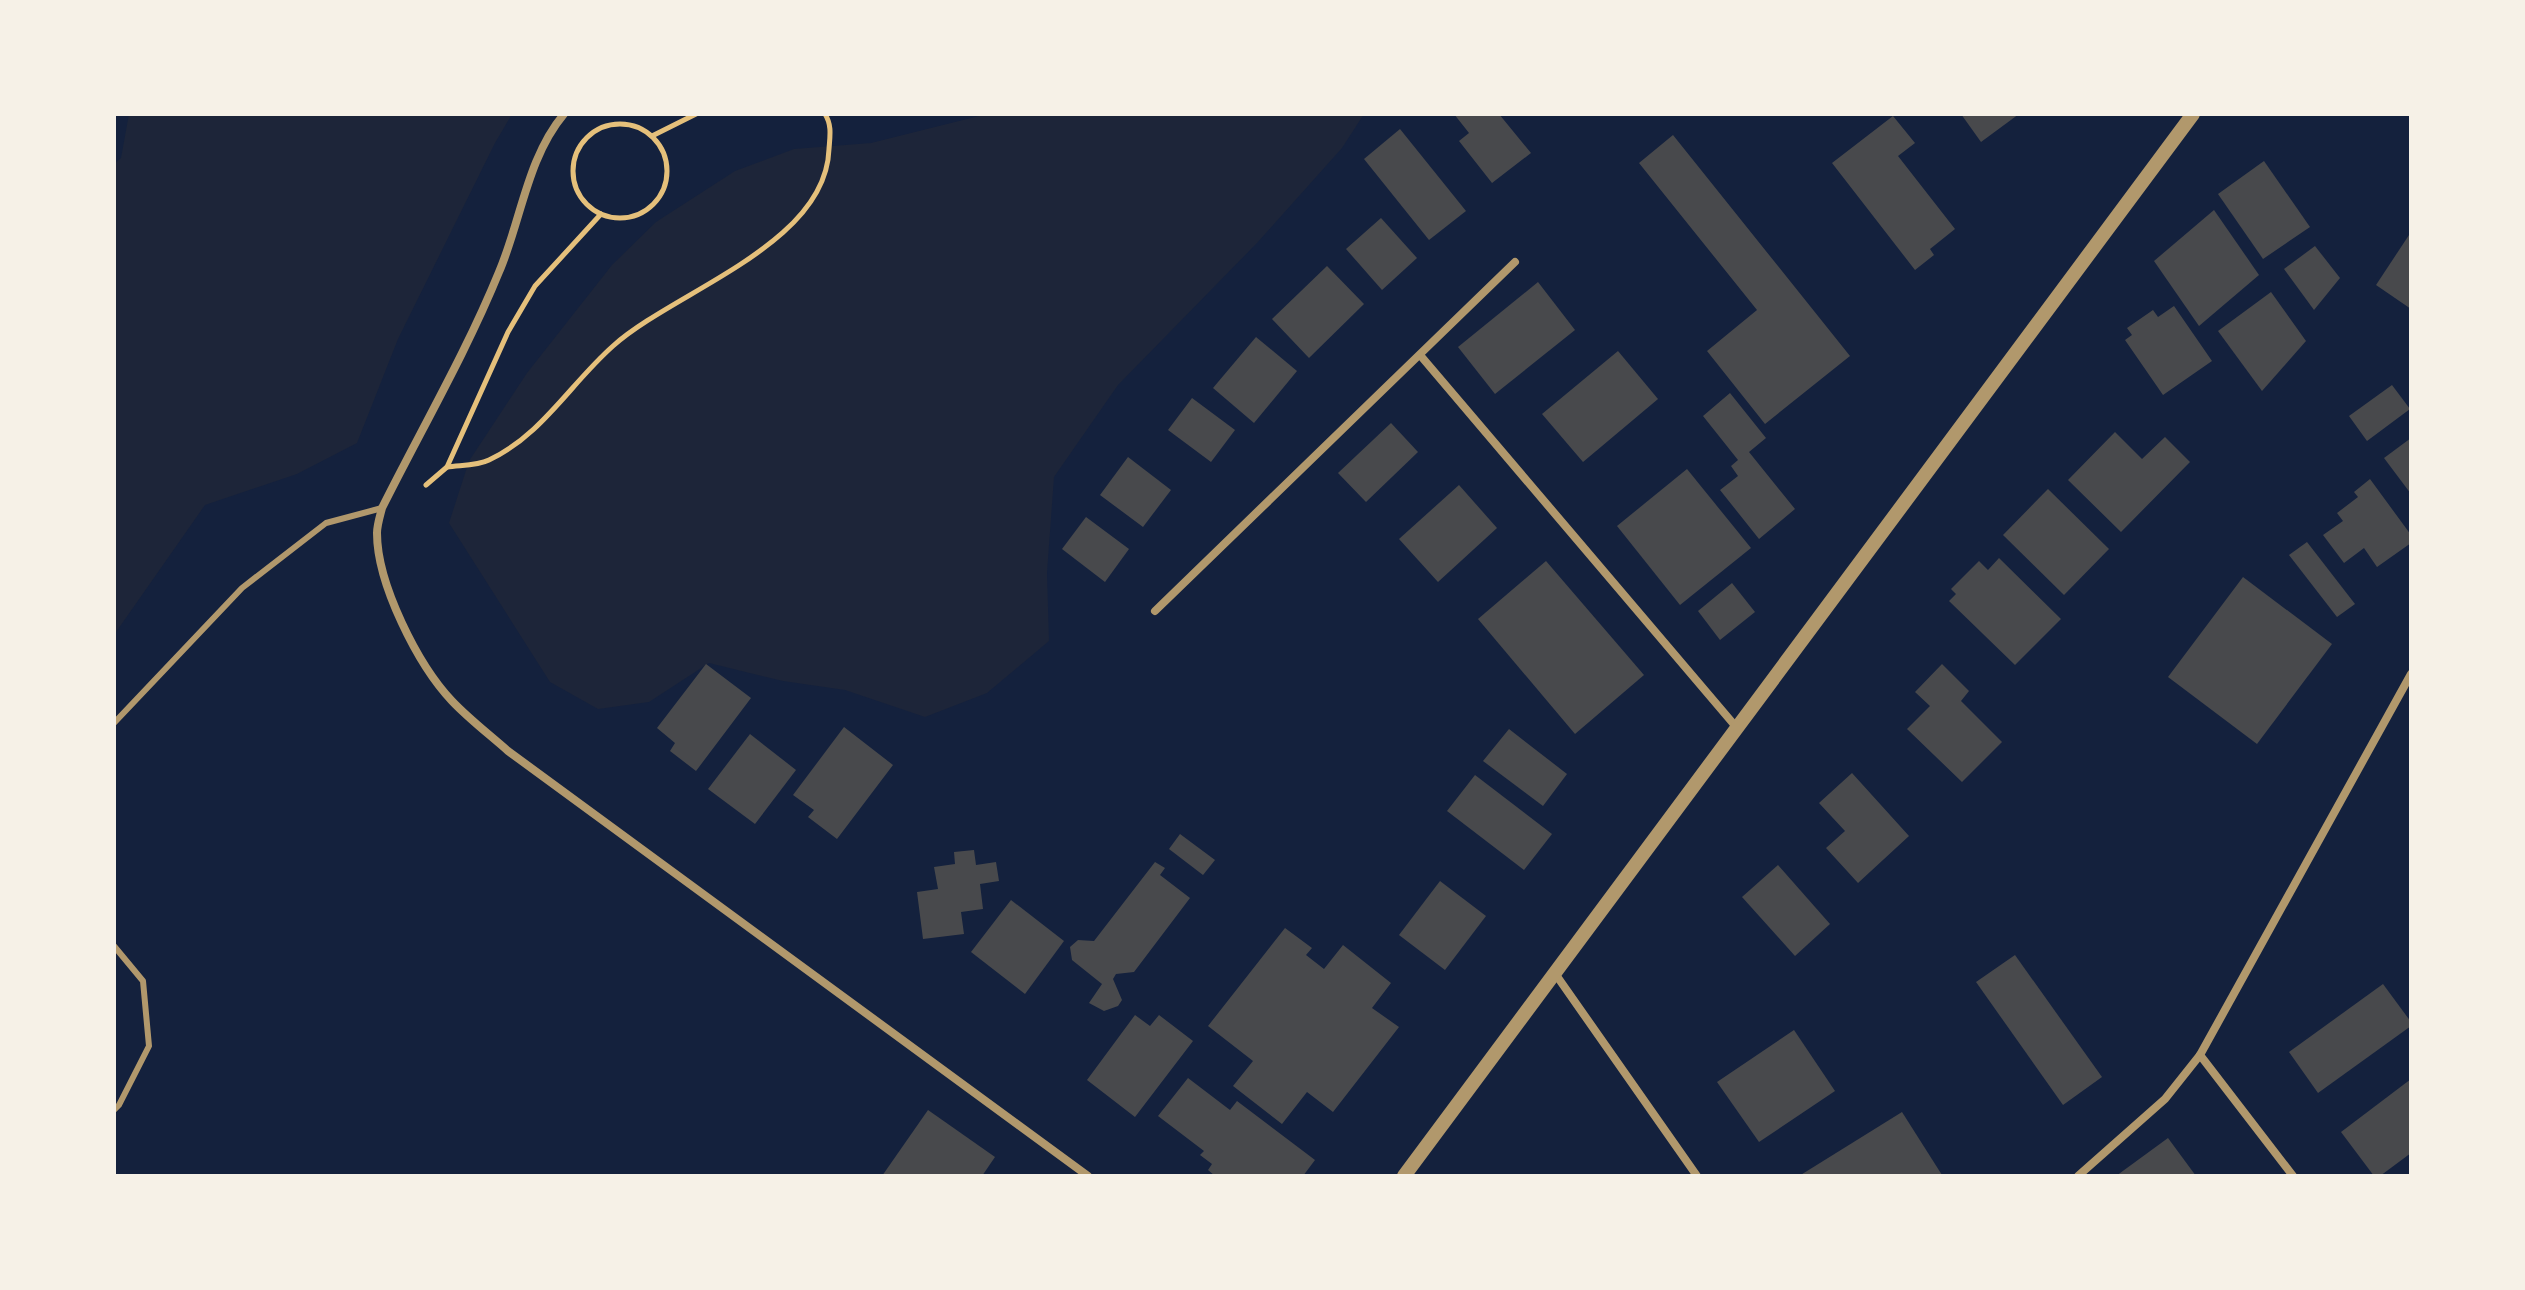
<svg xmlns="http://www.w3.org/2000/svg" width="2525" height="1290" font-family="Quicksand,sans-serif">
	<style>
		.green { fill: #1d2539 }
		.building { fill: #48494c }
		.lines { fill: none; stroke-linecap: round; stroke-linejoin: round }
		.path { stroke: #e5c07b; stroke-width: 5 }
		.service { stroke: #b1986c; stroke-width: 6 }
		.minor { stroke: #b1986c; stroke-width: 8 }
		.tertiary { stroke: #b1986c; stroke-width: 14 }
	</style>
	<rect width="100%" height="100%" fill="#14213d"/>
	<g class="green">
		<polygon points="129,114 512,114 495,143 398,339 357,443 297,474 205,505 114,635 114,164 121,158"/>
		<polygon points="987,114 1364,114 1342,148 1257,243 1118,385 1054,477 1047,573 1049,641 987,693 925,717 845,690 783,681 709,663 649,702 598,709 550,682 449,523 469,461 527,373 612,265 656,222 735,171 794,149 871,143"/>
	</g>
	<g class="building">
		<polygon points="1454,114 1499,114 1531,153 1492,183 1459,141 1469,133"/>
		<polygon points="1961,114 2019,114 1981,142"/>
		<polygon points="1893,116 1915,143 1898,156 1955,229 1930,249 1934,255 1915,270 1832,163"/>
		<polygon points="1400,129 1466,211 1429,240 1364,159"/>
		<polygon points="1673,135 1850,356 1765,424 1707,351 1757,310 1639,163"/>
		<polygon points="2264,161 2310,227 2263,259 2218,194"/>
		<polygon points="2214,210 2259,275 2199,326 2154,261"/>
		<polygon points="1381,218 1417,258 1382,290 1346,249"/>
		<polygon points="2411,232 2411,309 2376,285"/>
		<polygon points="2315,246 2340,278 2314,310 2284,269"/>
		<polygon points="1327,266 1364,304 1309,358 1272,319"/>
		<polygon points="1538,282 1575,330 1495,394 1458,347"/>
		<polygon points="2271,292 2306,341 2262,391 2218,331"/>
		<polygon points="2174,306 2212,361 2163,395 2125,340 2132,335 2127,328 2153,310 2158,317"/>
		<polygon points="1256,337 1297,371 1254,423 1213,388"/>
		<polygon points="1618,351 1658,399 1583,462 1542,414"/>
		<polygon points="2392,385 2410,409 2367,441 2349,416"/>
		<polygon points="1730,393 1766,438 1749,452 1795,509 1759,539 1720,490 1738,476 1731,466 1738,460 1703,416"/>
		<polygon points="1192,398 1235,430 1211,462 1168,430"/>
		<polygon points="1391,423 1418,452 1366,502 1338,473"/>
		<polygon points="2115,432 2142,459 2165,437 2190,462 2121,532 2068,480"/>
		<polygon points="2411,438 2411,494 2384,458"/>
		<polygon points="1128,457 1171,490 1143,527 1100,495"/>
		<polygon points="1687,469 1751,548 1680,605 1617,526"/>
		<polygon points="2370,479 2411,535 2411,543 2377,567 2364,548 2344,563 2323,535 2343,521 2337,513 2358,497 2354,492"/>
		<polygon points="1459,485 1497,528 1438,582 1399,539"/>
		<polygon points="2048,489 2109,549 2064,595 2003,535"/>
		<polygon points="1086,517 1129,549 1105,582 1062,549"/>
		<polygon points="2307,542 2355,604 2337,617 2289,555"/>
		<polygon points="1999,558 2061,619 2015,665 1949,601 1956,594 1951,589 1979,561 1988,570"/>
		<polygon points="1546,561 1644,675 1575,734 1478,619"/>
		<polygon points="2243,577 2332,644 2257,744 2168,677"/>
		<polygon points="1732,583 1755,612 1720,640 1698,611"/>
		<polygon points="706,664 751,698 696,771 670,751 675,743 657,728"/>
		<polygon points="1942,664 1969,691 1961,701 2002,742 1962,782 1907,729 1930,706 1915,692"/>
		<polygon points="844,727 893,765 837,839 808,817 814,810 793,795"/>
		<polygon points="1509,729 1567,774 1543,806 1483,761"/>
		<polygon points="750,734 796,770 755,824 708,789"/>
		<polygon points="1852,773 1909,836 1858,883 1826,848 1845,831 1819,803"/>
		<polygon points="1475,775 1552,834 1524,870 1447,811"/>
		<polygon points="1180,834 1215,860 1203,875 1169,849"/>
		<polygon points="974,850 976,865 996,862 999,881 980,884 983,909 961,912 964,934 923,939 917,892 938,889 934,867 955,864 954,852"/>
		<polygon points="1155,862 1165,868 1160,875 1190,898 1134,972 1116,974 1113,979 1122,1000 1118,1006 1104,1011 1089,1003 1102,984 1072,960 1070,947 1078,940 1094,941"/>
		<polygon points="1778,865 1830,924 1795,956 1742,897"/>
		<polygon points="1440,881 1486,916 1445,970 1399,935"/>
		<polygon points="1011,900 1064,941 1025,994 971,952"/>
		<polygon points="1285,928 1312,948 1306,955 1324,969 1343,945 1391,983 1372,1008 1399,1027 1333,1112 1307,1092 1282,1124 1233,1086 1253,1061 1208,1026"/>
		<polygon points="2015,955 2102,1077 2063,1105 1976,982"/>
		<polygon points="2383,984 2411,1022 2411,1026 2318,1093 2289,1052"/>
		<polygon points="1135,1015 1150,1026 1159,1015 1193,1041 1135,1117 1087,1080"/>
		<polygon points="1794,1030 1835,1091 1759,1142 1717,1082"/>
		<polygon points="1188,1078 1230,1110 1237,1101 1315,1160 1303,1176 1215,1176 1208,1170 1212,1164 1200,1155 1204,1151 1158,1116"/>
		<polygon points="2411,1079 2411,1153 2380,1176 2374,1176 2341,1132"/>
		<polygon points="928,1110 995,1157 982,1176 882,1176"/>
		<polygon points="1902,1112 1942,1175 1940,1176 1799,1176"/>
		<polygon points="2168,1138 2196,1176 2116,1176"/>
	</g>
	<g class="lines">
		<g class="path">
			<circle cx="620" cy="171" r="47"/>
			<polyline points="652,136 696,114"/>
			<path d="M447,467C460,465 477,466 489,460C542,435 570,384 613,346C674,291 826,245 829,149C830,136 832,125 825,114"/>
			<polyline points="426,485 447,467 508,332 535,286 601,214"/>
		</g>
		<g class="service">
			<polyline points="114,723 242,588 326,523 382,508"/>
			<polyline points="114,946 143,981 149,1046 119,1105 114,1110"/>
		</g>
		<g class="minor">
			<path d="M564,114C527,158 521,221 499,272C466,353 421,430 382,508C380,516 377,525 377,533C377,584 418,665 452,701C469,719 490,735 508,751L1088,1176"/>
			<polyline points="1420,355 1737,728"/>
			<polyline points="1155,611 1515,262"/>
			<polyline points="1554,972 1697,1176"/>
			<polyline points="2200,1055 2293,1176"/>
			<polyline points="2078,1176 2165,1099 2200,1055 2411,674"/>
		</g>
		<polyline class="tertiary" points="1404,1176 2193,114"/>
	</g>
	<rect width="2525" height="1290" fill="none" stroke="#f6f1e7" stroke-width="232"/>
</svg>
